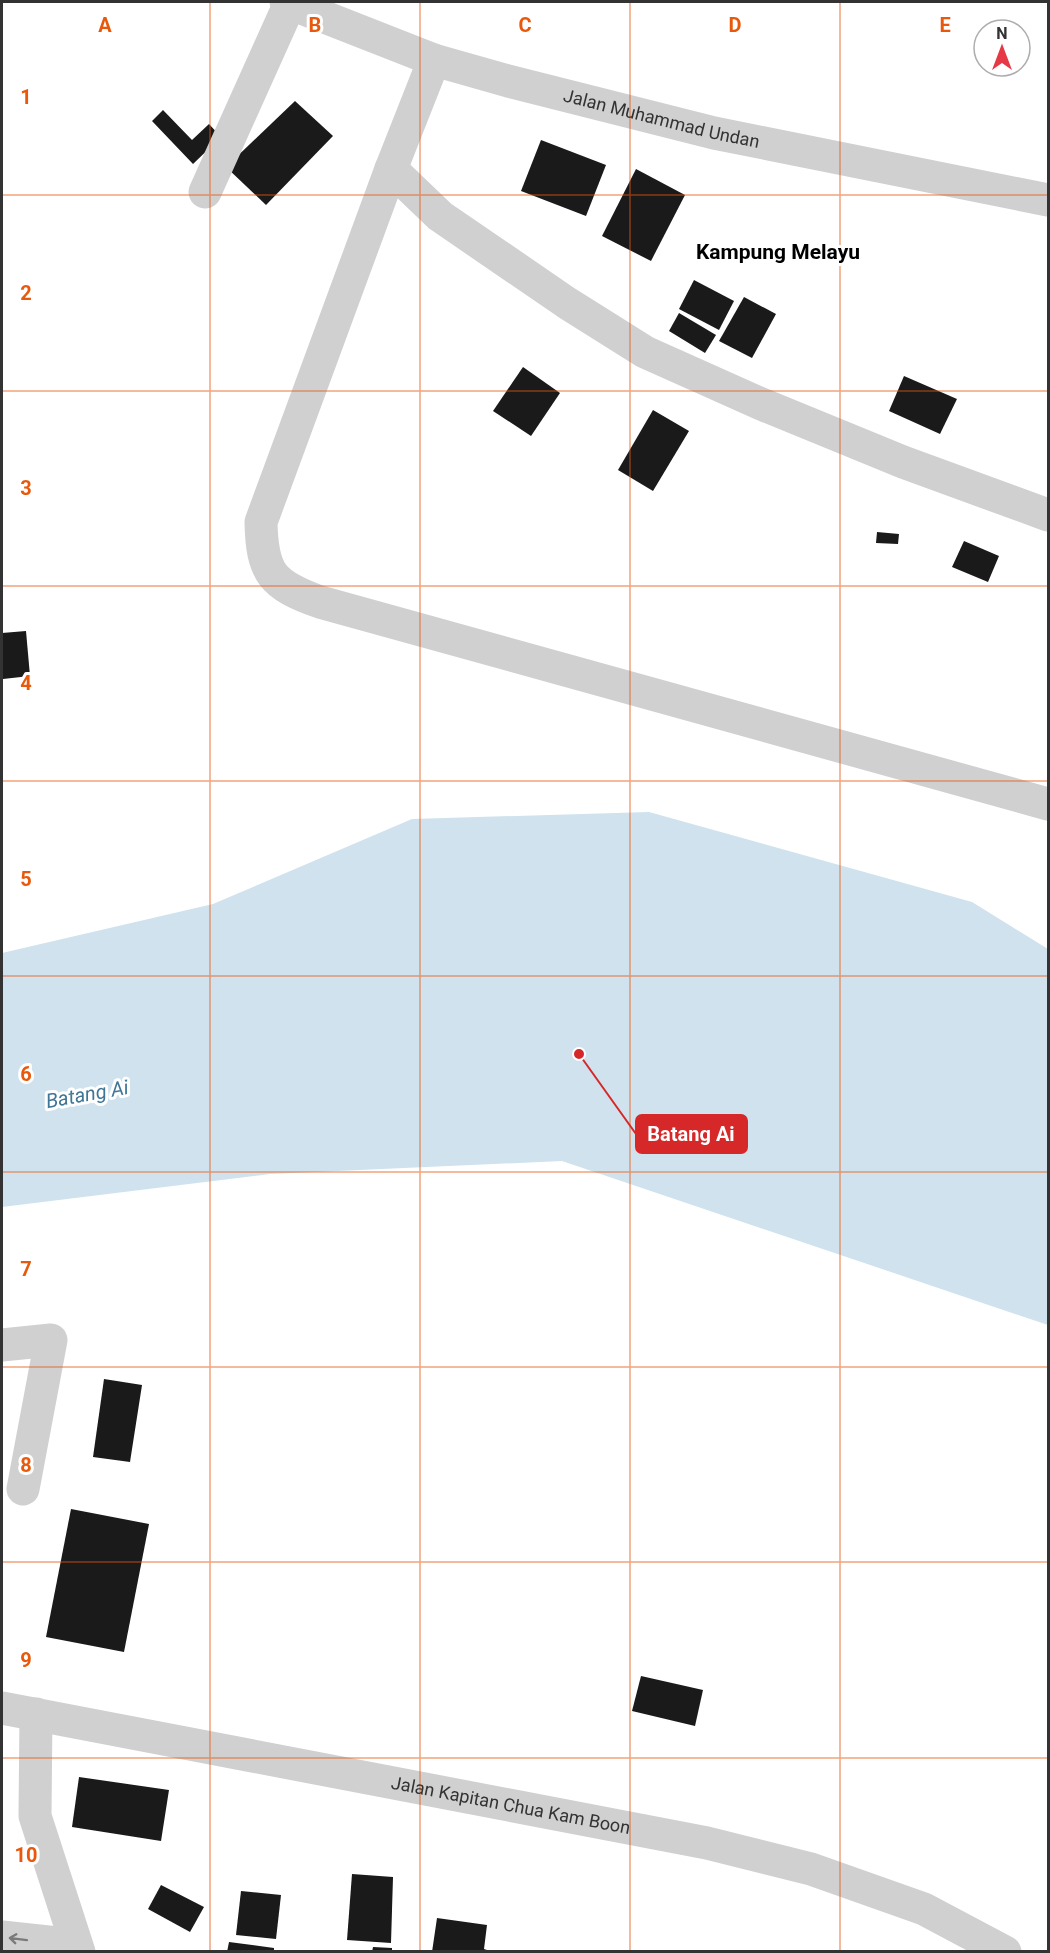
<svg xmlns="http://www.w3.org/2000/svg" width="1050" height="1953" font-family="Roboto,sans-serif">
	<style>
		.water { fill: #cfe2ee }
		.building { fill: #1a1a1a }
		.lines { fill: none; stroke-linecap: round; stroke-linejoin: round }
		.minor { stroke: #d0d0d0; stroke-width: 33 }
		.oneway { stroke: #7a7a7a }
		.grid { fill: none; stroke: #e8590c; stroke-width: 1.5; stroke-opacity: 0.55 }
		.labels { text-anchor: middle; stroke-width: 6; stroke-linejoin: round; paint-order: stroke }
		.street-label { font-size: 18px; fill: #333; stroke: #fff }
		.water-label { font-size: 20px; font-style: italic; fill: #3f7597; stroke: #fff }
		.quarter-label { font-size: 21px; font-weight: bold; fill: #000; stroke: #fff }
		.grid-label { font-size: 20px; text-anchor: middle; font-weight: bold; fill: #e8590c; stroke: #fff; stroke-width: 6; stroke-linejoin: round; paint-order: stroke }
		.leader { fill: none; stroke: #d62828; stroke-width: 2 }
		.callout-dot { fill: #d62828; stroke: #fff; stroke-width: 2 }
		.callout { fill: #d62828; stroke: #d62828; stroke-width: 2 }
		.callout-label { font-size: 20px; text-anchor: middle; font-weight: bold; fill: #fff }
	</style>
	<rect width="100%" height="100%" fill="#fff"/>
	<polygon class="water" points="649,812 972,902 1048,949 1048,1325 562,1161 270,1174 2,1207 2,953 213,904 412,819"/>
	<g class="building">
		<polygon points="295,101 333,136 266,205 226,167"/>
		<polygon points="163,110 192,140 209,124 221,137 193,164 152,121"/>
		<polygon points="541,140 606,165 586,216 521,191"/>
		<polygon points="636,169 685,195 651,261 602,236"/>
		<polygon points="694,280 734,301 719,330 679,309"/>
		<polygon points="744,297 776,314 752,358 719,341"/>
		<polygon points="679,313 716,335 705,353 669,331"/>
		<polygon points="523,367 560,393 531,436 493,411"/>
		<polygon points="904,376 957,399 940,434 889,411"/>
		<polygon points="653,410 689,431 653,491 618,470"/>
		<polygon points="877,532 899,534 898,544 876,543"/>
		<polygon points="964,541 999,556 988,582 952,567"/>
		<polygon points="26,631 30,676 3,679 2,633"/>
		<polygon points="104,1379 142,1385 130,1462 93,1457"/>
		<polygon points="71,1509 149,1524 124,1652 46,1637"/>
		<polygon points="641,1676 703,1690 695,1726 632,1711"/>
		<polygon points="79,1777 169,1790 161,1841 72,1827"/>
		<polygon points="352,1874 393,1877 391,1943 347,1940"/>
		<polygon points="161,1885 204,1907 190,1932 148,1909"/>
		<polygon points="241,1891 281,1895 276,1939 236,1935"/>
		<polygon points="437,1918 487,1925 484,1949 493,1952 432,1952"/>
		<polygon points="229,1942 274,1948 274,1952 227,1952"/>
		<polygon points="373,1947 392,1948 392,1952 372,1952"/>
	</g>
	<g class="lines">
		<g class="minor">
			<path id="s1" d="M286,2L434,60L508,81L714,133L1048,200"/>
			<path d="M434,60L391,169L261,522C262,573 272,585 320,602L1048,804"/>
			<polyline points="391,169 440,216 567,303 645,352 759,403 903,462 1048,515"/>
			<polyline points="205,192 290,3"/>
			<polyline points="2,1345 51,1340 23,1489"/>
			<path id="s2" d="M2,1708L707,1843L811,1869L924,1909L1005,1952"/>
			<polyline points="36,1714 35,1816 79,1952"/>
			<polyline points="2,1937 76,1945"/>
		</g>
	</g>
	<defs><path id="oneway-shaft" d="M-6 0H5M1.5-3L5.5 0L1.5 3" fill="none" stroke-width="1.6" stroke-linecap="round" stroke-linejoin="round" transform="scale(1.5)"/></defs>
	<use class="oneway" href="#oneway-shaft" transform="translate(18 1939) rotate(-173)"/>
	<path class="grid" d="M210,2V1952M420,2V1952M630,2V1952M840,2V1952M2,195H1048M2,391H1048M2,586H1048M2,781H1048M2,976H1048M2,1172H1048M2,1367H1048M2,1562H1048M2,1758H1048"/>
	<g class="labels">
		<g class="street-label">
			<text dy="6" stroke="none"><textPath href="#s1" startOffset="394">Jalan Muhammad Undan</textPath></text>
			<text dy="6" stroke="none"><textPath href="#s2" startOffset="518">Jalan Kapitan Chua Kam Boon</textPath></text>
		</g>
		<g class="water-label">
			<text transform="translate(87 1094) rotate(-10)" y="7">Batang Ai</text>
		</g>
		<g class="quarter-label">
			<text x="778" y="259">Kampung Melayu</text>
		</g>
	</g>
	<g class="grid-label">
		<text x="105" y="32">A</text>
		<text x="315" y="32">B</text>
		<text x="525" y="32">C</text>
		<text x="735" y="32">D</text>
		<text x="945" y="32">E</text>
		<text x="26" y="104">1</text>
		<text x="26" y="300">2</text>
		<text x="26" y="495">3</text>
		<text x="26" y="690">4</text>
		<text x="26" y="886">5</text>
		<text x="26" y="1081">6</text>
		<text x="26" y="1276">7</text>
		<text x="26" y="1472">8</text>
		<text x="26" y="1667">9</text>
		<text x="26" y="1862">10</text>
	</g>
	<path class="leader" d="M579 1054L636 1134"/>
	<circle class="callout-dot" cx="579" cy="1054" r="6"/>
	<rect class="callout" x="636" y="1115" width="111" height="38" rx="6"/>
	<g class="callout-label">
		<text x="691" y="1141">Batang Ai</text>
	</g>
	<rect width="1050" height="1953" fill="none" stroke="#333333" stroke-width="6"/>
	<g transform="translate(1002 48)"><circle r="28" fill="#ffffff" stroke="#adadad" stroke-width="1.5"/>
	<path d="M0-4.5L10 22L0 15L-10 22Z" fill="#e63946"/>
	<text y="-9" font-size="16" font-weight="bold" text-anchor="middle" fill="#333333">N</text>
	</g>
</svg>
